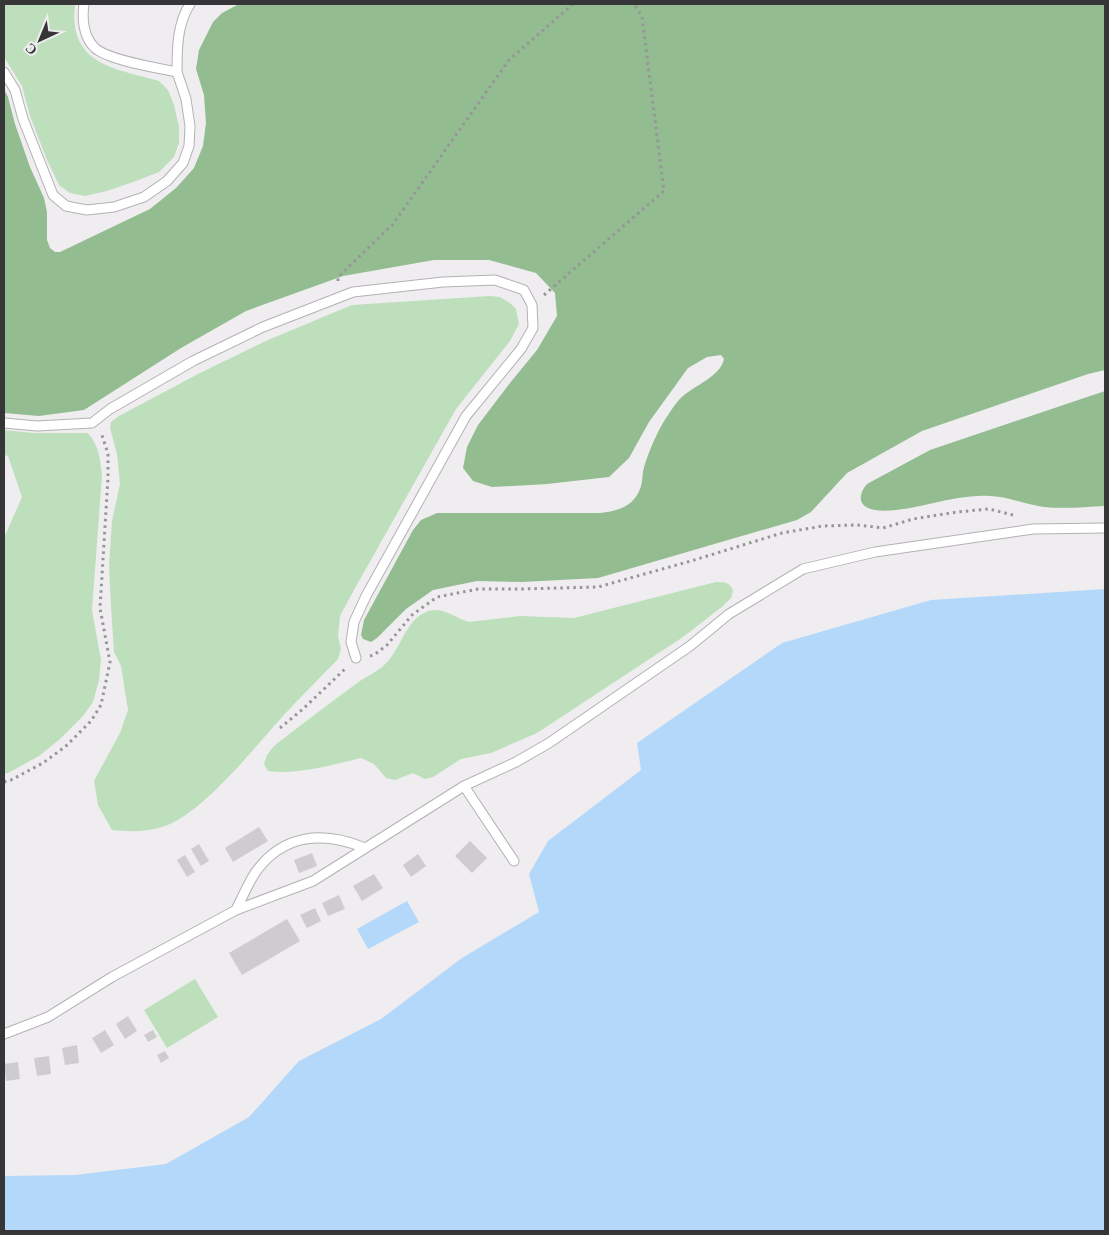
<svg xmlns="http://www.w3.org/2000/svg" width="1109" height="1235" font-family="Georgia,serif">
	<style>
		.green { fill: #bddfbb }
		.forest { fill: #93bc90 }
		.water { fill: #b4d8f9 }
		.building { fill: #cecccf }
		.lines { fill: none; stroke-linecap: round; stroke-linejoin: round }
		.lane-casing { stroke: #b3b1b4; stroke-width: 11 }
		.path { stroke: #969597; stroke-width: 3; stroke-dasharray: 2.5 4; stroke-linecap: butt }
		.lane { stroke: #fff; stroke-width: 9 }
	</style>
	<rect width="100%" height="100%" fill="#efedf0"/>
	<g class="green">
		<path d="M4,4H75C68,65 114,68 159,81L168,90L174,105L179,127V143L174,157L159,172L136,181L107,191L85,196L70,193L59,185L47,160L30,116L22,86L4,57Z"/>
		<path d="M490,296L500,297L510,303L516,309L519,324L510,341L456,409L354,590L340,616L338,636L341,649L338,659C320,678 300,697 282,717C254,748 204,812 165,826C147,832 130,832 112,830L98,805L94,781L120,733L128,710L121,666L114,652L111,606L109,566L112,521L120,484L117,454L110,428L111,422L119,416L198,374L268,340L352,305Z"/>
		<path d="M4,430L33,433H88C99,446 100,458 102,475L92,610L101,660L99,680L93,702L83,716L60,739L39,756L8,773L4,774V538L22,497L8,456L4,455Z"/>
		<path d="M716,582C725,582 730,582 733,591L731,598L723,606L683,637L537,733L491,753L461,759L433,777L425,779L413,773L395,780L386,778L374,764L361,758C332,765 298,775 268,771L264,764L267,755L274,746C301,725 328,704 356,684C369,674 379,672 389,660C402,644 407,620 426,612C442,605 454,618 469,622L520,616L574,618Z"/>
		<polygon points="195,979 218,1017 167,1048 144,1010"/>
	</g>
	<g class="forest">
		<path d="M239,4H1105V370L1088,374L922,431L847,473L811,512L797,520L598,578L522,582L477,581L433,590L406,609L377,638L371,642L363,639L361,635L364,620L413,530L421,520L437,513H600C619,511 635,506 641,486C643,480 642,473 644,467C649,451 657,432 666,418C671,411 676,402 682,397C695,385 720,377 724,359L721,355L707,357L688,368L649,422L629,458L609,477L547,484L492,487L473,481L463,468L467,447L478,425L510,383L537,350L557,316L555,293L536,273L489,260H434L343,276L246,311L181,348L84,410L39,416L4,413V89L8,97L15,124L30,167L44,198L47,212V240L50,248L55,252H60L150,209L176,188L194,168L203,146L206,123L204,95L196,69L199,50L213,22L222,13Z"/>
		<path d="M1105,391V506C1085,507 1064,509 1044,507C1026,505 1007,496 989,496C979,495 968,497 958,498C937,501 887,517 868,508C857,503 860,492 867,484L930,450Z"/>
	</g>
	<g class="water">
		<polygon points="1105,589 1105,1231 4,1231 4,1176 75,1175 166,1164 249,1117 299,1061 381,1019 462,958 539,912 529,874 548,841 641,770 637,743 782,643 931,600"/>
		<polygon points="407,901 419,922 368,949 357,929"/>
	</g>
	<g class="building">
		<polygon points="259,827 268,841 233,862 225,848"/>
		<polygon points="470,841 487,858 472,873 455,856"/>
		<polygon points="199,844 209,861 201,866 191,849"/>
		<polygon points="312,853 317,866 299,873 294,860"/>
		<polygon points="418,854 426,866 411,877 403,865"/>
		<polygon points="185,855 195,872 187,877 177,860"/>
		<polygon points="374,874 383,888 362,901 353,886"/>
		<polygon points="339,895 345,909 328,916 322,903"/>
		<polygon points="315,908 321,921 307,928 300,915"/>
		<polygon points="287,919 300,941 242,975 229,953"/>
		<polygon points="128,1016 137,1031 125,1039 116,1024"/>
		<polygon points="105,1030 114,1045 101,1053 92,1038"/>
		<polygon points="153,1030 157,1037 148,1042 144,1035"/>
		<polygon points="77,1045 79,1063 65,1065 62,1048"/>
		<polygon points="165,1051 169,1058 161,1063 157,1055"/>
		<polygon points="49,1056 51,1074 37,1076 34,1058"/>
		<polygon points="18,1062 20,1079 6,1081 4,1064"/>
	</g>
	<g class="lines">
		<g class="lane-casing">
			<g id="lane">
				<path d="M4,72L15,90L23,119L53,195L66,206L87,210L114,207L144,197L167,181L183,163L189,146L190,126L186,99L177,72C158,68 108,60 95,48C83,37 82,18 84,4"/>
				<path d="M177,72C177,49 177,24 190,4"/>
				<polyline points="4,423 37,426 92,423 110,409 193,361 263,327 353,292 443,282 495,280 524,290 532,305 533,328 521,349 466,416 366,596 354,622 351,642 356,658"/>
				<polyline points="464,786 514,861"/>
				<path d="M236,910C242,898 248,884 255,873C283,833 324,831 365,848"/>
				<polyline points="4,1034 48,1017 112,977 236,910 313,881 464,786 516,762 549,743 690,646 729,614 803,569 875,552 1033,529 1105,528"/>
			</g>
		</g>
		<g class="path">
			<polyline points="338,281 338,277 393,224 509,60 573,4"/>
			<polyline points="544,295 664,191 642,17 634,4"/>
			<polyline points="370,656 374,655 387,645 412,615 437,597 478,589 522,589 598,587 691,561 782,533 823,526 857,525 883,528 913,519 957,512 989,509 1013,515"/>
			<polyline points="280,728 303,709 346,668"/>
			<polyline points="4,782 11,780 43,763 66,746 91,721 101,705 110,662 100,608 108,478 108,454 102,435"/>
		</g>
		<use href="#lane" class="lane"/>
	</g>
	<rect width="1109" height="1235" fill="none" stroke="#363537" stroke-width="10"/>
	<g transform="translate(40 40) rotate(224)" stroke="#efedf0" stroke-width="4" paint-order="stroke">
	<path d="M0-4L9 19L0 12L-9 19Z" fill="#363537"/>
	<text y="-8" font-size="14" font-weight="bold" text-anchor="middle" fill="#363537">С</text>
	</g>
</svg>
